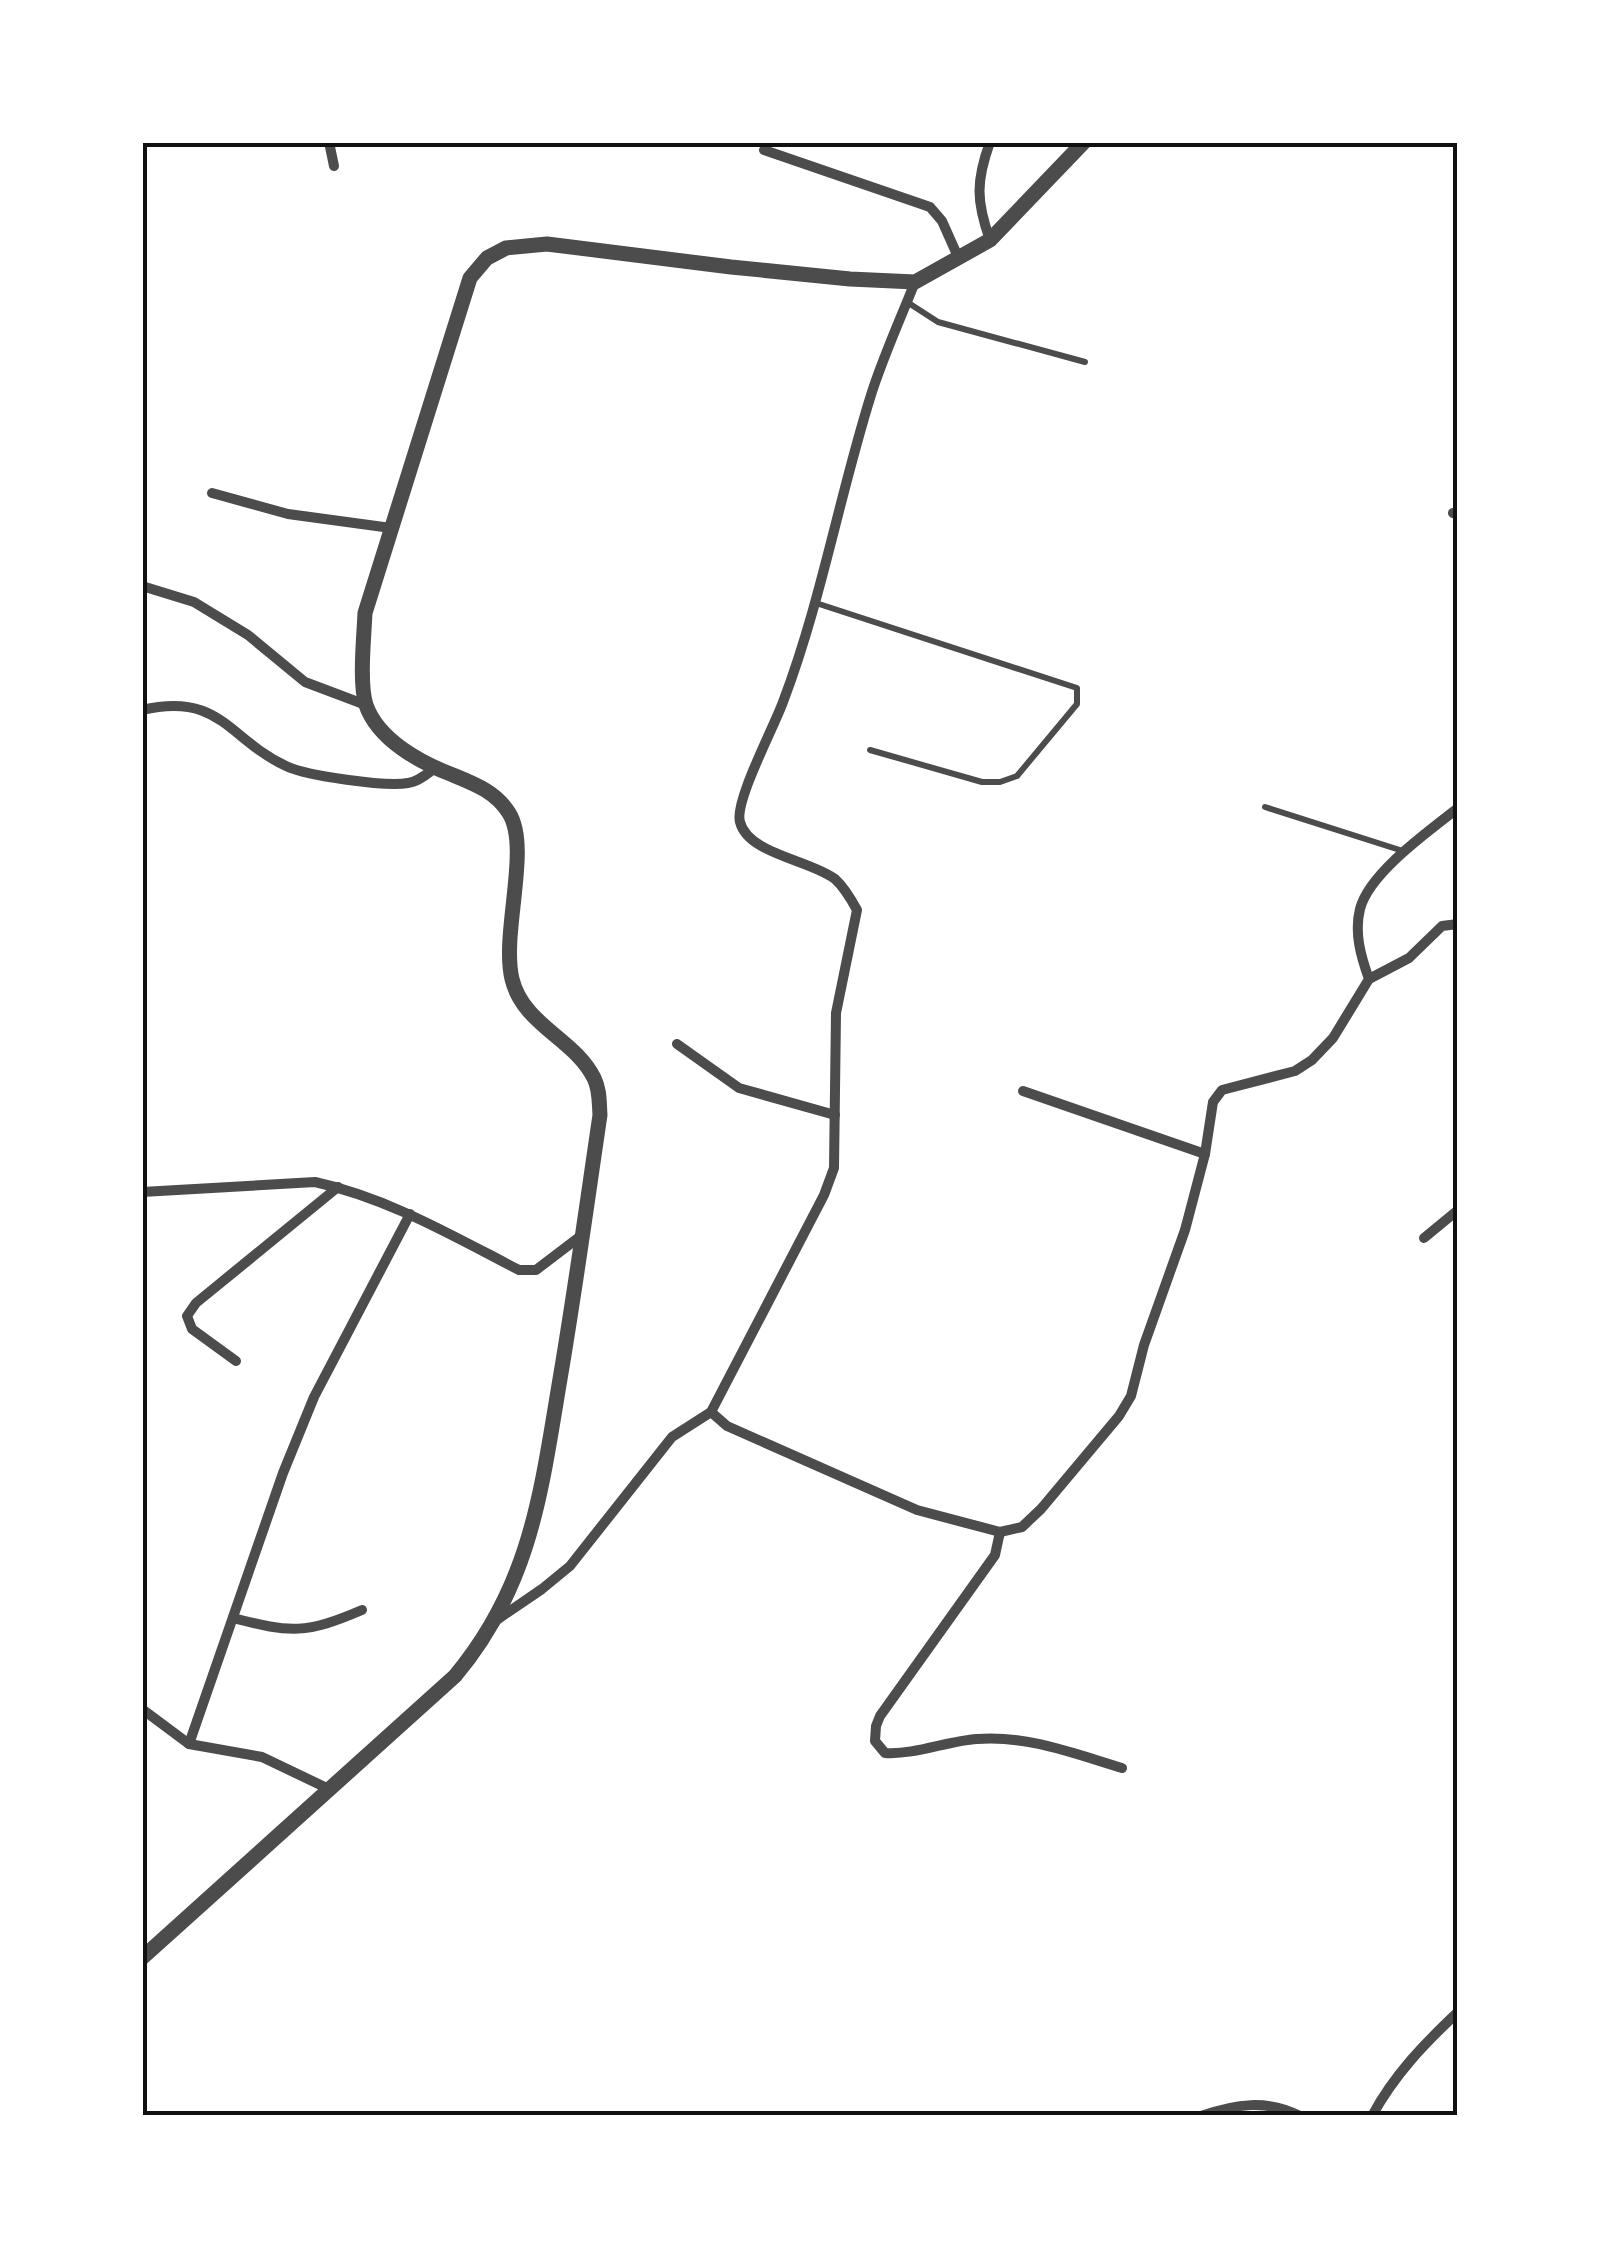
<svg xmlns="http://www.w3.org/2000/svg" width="1600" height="2258" font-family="'Titillium Web',sans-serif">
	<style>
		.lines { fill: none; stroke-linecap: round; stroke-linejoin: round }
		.service { stroke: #4c4c4c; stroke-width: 6 }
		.minor { stroke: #4c4c4c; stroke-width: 10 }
		.tertiary { stroke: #4c4c4c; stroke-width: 15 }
		.neatline { fill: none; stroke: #111; stroke-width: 4 }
	</style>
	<rect width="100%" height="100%" fill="#fff"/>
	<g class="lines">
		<g class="service">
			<polyline points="907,302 938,322 1085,362"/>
			<polyline points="816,603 1077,688 1077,704 1017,776 1000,782 982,782 870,750"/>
			<polyline points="1265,807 1403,851"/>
		</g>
		<g class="minor">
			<polyline points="329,142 334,166"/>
			<polyline points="764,150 930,207 942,221 959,259"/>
			<path d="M990,240C976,201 976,181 990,142"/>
			<polyline points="212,493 288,514 391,528"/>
			<polyline points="1453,513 1458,514"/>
			<polyline points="142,586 194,602 248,635 305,682 366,705"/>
			<path d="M142,710C221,692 228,739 286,766C307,776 386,787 408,783C418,782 427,774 435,768"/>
			<polyline points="1369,979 1409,958 1442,926 1458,924"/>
			<polyline points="677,1044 739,1088 835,1115"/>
			<polyline points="1023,1091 1205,1154"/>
			<path d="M142,1192L315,1182C388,1198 453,1236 519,1270H536L582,1235"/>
			<polyline points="1424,1238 1458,1210"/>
			<polyline points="236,1361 192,1329 187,1316 196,1303 338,1187"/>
			<path d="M711,1412L727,1426L917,1510L1000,1532L1022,1527L1041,1509L1119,1416L1131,1396L1144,1345L1185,1230L1205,1154L1213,1102L1222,1090L1295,1071L1312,1060L1333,1038L1369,979C1361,957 1354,933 1360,909C1369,873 1429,831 1458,808"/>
			<path d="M1000,1532L995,1555L880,1716L876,1726L875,1741L885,1753C915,1755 947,1741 977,1739C1027,1735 1075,1754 1122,1768"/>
			<path d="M233,1618C291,1633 306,1634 362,1610"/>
			<path d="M498,1619L542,1589L570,1566L672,1437L711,1412L824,1195L834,1168L836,1013L857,910C851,899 844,887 835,879C810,860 748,854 740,822C734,802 774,727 783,702C821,602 839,497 871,395C883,357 900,320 915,282"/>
			<polyline points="142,1709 189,1744 262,1757 331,1790"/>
			<polyline points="189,1744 283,1473 314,1397 410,1214"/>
			<path d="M1201,2116C1235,2104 1267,2099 1300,2116"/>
			<path d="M1372,2116C1394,2075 1424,2044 1458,2012"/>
		</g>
		<path class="tertiary" d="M142,1958L455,1676C531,1585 541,1492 560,1379C575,1291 587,1203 600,1115C599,1102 600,1090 594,1078C575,1039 523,1025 512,979C501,933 531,848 509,813C496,792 475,784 453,775C421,763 378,740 366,705C359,684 364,636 365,613L470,278L487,258L506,248L547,244L731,267L850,279L915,282L990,240L1084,142"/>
	</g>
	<rect width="1600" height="2258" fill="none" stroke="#ffffff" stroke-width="290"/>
	<rect x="145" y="145" width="1310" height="1968" class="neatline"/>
</svg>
